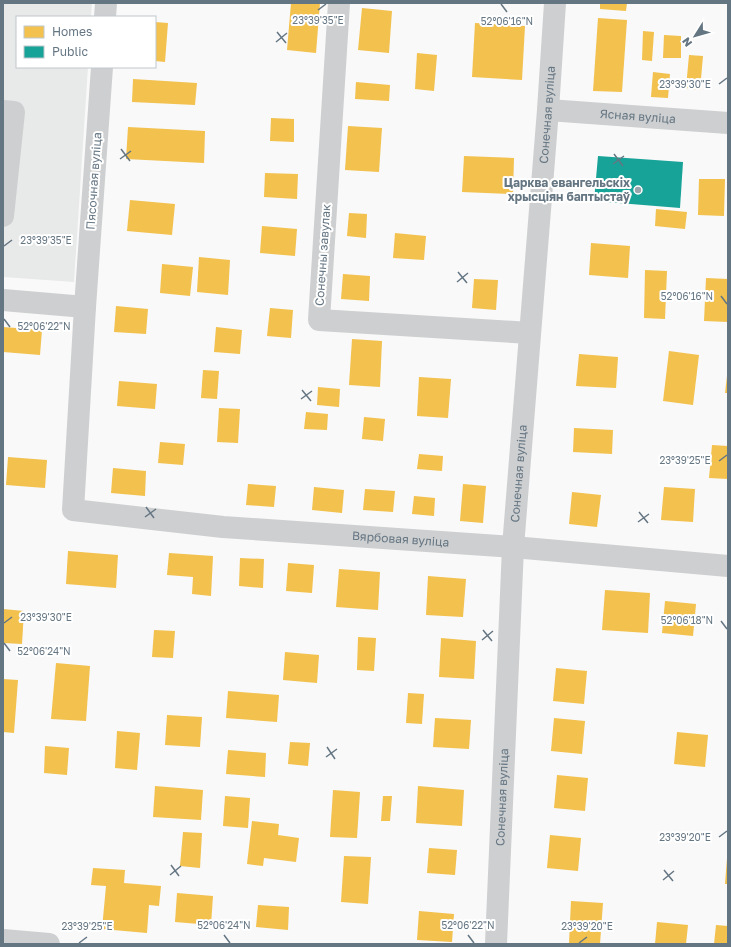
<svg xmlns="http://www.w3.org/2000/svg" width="731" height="947" font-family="'Golos Text',sans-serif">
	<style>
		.built { fill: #e8e9e9 }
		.homes { fill: #f2c14e }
		.public { fill: #17a398 }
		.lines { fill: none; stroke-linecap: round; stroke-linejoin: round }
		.minor { stroke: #cecfd0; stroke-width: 22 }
		.ticks { fill: none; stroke: #657683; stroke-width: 1.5 }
		.poi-dot { fill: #99a4ac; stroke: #fff; stroke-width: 1.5 }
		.labels { text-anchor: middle; stroke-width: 4; stroke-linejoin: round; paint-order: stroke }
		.street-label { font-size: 12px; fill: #657683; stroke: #fff }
		.poi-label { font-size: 12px; font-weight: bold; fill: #657683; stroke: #fff; text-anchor: end }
		.ticks-label { font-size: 10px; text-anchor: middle; fill: #657683; stroke: #fff; stroke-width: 4; stroke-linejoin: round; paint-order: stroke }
	</style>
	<rect width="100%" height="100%" fill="#f9f9f9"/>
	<polygon class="built" points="3,3 92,3 91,17 17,17 17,67 88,67 74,282 3,277"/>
	<g class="homes">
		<polygon points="291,3 320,3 316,53 287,50"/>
		<polygon points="600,3 627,3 626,11 600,9"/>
		<polygon points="362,8 392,11 389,53 358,50"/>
		<polygon points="598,18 627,20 622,92 593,91"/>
		<polygon points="155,22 168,23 165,62 155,61"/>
		<polygon points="475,23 525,26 522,80 472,77"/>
		<polygon points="643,31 654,32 652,61 642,60"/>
		<polygon points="664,35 681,36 681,58 663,58"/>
		<polygon points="417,53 437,55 434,91 415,89"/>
		<polygon points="689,55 703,56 700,90 686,88"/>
		<polygon points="653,72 670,74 668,98 651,97"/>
		<polygon points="133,79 197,83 195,105 132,102"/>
		<polygon points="356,82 390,85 389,101 355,99"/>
		<polygon points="271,118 294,119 294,142 270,141"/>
		<polygon points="348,126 382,128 379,172 345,170"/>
		<polygon points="128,127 205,131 204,163 126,159"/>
		<polygon points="464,156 514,158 513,194 462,192"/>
		<polygon points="265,173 298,174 297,199 264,197"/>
		<polygon points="699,179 725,179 724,216 698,215"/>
		<polygon points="130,200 175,204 172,235 127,231"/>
		<polygon points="656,209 687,212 685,229 655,226"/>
		<polygon points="349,213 367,214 366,238 347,236"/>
		<polygon points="262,226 297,229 295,256 260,253"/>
		<polygon points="395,233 426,236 424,260 393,258"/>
		<polygon points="591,243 630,246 628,278 589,275"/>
		<polygon points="199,257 230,260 228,295 197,292"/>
		<polygon points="162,264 193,267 190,296 160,293"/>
		<polygon points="645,270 667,271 665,319 644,318"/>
		<polygon points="343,274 370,276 369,301 341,299"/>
		<polygon points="706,278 728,279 728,322 704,321"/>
		<polygon points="474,279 498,280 496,310 472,308"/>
		<polygon points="116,306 148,309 146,334 114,332"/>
		<polygon points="270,308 293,310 291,338 267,336"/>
		<polygon points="3,327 42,330 40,355 3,352"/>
		<polygon points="216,327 242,330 240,354 214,352"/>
		<polygon points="352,339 382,341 380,387 349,385"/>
		<polygon points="669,351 699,355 693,405 663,401"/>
		<polygon points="579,354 618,357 616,388 576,386"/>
		<polygon points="203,370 219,371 217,399 201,398"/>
		<polygon points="727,376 728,376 728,393 725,393"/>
		<polygon points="419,377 451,379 448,418 417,416"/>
		<polygon points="119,381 157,384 155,409 117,406"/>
		<polygon points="318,387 340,389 339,407 317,405"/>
		<polygon points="219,408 240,409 238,443 217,442"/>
		<polygon points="306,412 328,414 327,430 304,429"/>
		<polygon points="364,417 385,419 383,441 362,439"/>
		<polygon points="574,428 613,430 612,454 573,452"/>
		<polygon points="160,442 185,444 183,465 158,463"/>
		<polygon points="712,445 728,446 728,479 709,478"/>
		<polygon points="419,454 443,456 442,471 417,469"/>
		<polygon points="8,457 47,460 45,488 6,485"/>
		<polygon points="113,468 146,471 145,496 111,493"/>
		<polygon points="248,484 276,486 274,507 246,505"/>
		<polygon points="463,484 486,486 483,523 460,521"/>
		<polygon points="314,487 344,490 342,513 312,510"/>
		<polygon points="664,487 695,489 693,522 661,520"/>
		<polygon points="365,489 395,491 393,512 363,510"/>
		<polygon points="572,492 601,495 597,527 569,524"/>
		<polygon points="414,496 435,498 434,516 412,514"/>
		<polygon points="68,551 118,555 116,588 66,584"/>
		<polygon points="169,553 213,556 211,596 192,594 193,577 167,575"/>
		<polygon points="240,558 264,559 263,588 239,586"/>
		<polygon points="288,563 314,565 312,593 286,591"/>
		<polygon points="339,569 380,572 378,610 336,607"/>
		<polygon points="428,576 466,579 463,617 426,615"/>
		<polygon points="605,590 650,593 648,633 602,630"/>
		<polygon points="665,601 696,604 693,636 662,633"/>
		<polygon points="3,609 24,611 22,644 3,643"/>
		<polygon points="154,630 175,631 173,658 152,657"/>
		<polygon points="358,637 376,638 374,671 357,670"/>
		<polygon points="441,638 476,641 474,679 439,677"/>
		<polygon points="285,652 319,655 317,683 283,680"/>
		<polygon points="56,663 90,666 86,721 51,719"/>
		<polygon points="556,668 587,671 584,704 553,701"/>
		<polygon points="3,679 18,680 14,733 3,732"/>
		<polygon points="228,691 279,695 277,722 226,718"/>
		<polygon points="408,693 424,694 422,724 406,723"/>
		<polygon points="167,715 202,717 200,747 165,745"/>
		<polygon points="435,718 471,720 469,749 433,747"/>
		<polygon points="554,718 585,721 582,754 551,751"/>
		<polygon points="117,731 140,733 137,770 115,768"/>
		<polygon points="677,732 708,735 705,767 674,764"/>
		<polygon points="290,742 310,743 308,766 288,764"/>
		<polygon points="45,746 69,748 67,775 44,773"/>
		<polygon points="228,750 266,753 265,777 226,774"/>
		<polygon points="557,775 588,778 585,811 554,808"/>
		<polygon points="155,786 203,790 201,820 153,817"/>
		<polygon points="418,786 464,790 462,826 416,823"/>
		<polygon points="333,790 360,792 357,838 330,837"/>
		<polygon points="225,796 250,798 248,828 223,826"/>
		<polygon points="383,796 392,796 390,821 381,821"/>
		<polygon points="252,821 279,824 278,835 299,838 296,862 264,858 263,866 247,864"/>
		<polygon points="183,832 202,833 200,868 180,866"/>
		<polygon points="550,835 581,838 578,871 547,868"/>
		<polygon points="429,848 457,850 455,875 427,873"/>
		<polygon points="344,856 371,857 368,904 341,902"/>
		<polygon points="727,858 728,858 728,884 725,884"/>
		<polygon points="93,868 125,870 124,883 161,886 159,906 149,905 147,933 102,929 106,886 91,885"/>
		<polygon points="177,893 213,896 211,925 175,922"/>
		<polygon points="571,901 603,903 600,944 569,943"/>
		<polygon points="258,905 289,907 288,930 256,927"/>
		<polygon points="419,911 454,914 452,942 417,940"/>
		<polygon points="657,922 688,925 686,944 655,944"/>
		<polygon points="716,925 728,926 728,944 714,944"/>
	</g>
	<polygon class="public" points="598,156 683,162 680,208 594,201"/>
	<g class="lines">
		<g class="minor">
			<polyline points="339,3 319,320 530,333"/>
			<polyline points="105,17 106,3"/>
			<path id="s1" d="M102,67L85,307L73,510L223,527L513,547L728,566"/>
			<path id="s2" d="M548,110L728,123"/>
			<polyline points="3,111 14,112 3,216"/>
			<polyline points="3,300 85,307"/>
			<polyline points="3,940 49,944"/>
			<path id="s3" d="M496,944L513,547L548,110L555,3"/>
		</g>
	</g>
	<path class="ticks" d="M501,4L507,12M318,10L326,4M277,32L286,43M276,42L287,33M719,84L727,78M121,149L130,161M614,154L623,166M120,159L131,151M613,164L624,156M4,246L12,240M458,272L467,283M457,282L468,273M721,296L727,304M4,319L10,327M302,390L311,401M301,399L312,391M719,461L727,455M146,507L154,518M639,512L648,523M145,517L156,509M638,522L649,514M721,621L727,629M4,623L12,617M483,630L492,641M482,640L493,631M4,643L10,651M327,747L335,759M326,757L337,749M719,837L727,831M171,865L179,876M664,870L673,881M170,875L181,866M663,880L674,871M224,935L230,943M468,935L474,943M79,943L87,937M579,943L587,937"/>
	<circle class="poi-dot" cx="638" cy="190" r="4"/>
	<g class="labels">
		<g class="street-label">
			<text dy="4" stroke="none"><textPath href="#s3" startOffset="831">Сонечная вуліца</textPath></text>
			<text dy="4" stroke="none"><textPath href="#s2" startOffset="90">Ясная вуліца</textPath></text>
			<text transform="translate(94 181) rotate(-86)" y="4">Пясочная вуліца</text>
			<text transform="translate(323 255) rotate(-86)" y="4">Сонечны завулак</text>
			<text dy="4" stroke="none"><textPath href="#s3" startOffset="471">Сонечная вуліца</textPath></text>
			<text dy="4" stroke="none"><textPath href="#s1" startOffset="773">Вярбовая вуліца</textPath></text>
			<text dy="4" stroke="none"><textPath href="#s3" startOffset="147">Сонечная вуліца</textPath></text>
		</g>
		<g class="poi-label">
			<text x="630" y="187">Царква евангельскіх<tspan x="630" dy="14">хрысціян баптыстаў</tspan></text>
		</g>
	</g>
	<g class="ticks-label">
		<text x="318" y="24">23°39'35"E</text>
		<text x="507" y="25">52°06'16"N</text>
		<text x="685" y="88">23°39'30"E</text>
		<text x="46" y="244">23°39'35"E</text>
		<text x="687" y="300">52°06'16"N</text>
		<text x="44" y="330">52°06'22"N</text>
		<text x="685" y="464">23°39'25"E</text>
		<text x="46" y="621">23°39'30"E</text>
		<text x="687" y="624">52°06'18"N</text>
		<text x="44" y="655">52°06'24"N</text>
		<text x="685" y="841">23°39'20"E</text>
		<text x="224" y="929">52°06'24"N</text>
		<text x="468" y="929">52°06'22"N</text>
		<text x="87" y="930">23°39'25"E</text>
		<text x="587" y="930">23°39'20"E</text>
	</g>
	<rect width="731" height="947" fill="none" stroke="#657683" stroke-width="8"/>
	<rect x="16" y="16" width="140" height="52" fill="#ffffff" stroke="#c1c8cd"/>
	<rect x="24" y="26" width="20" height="12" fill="#f2c14e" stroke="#c1c8cd"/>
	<text x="52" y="36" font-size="12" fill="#657683">Homes</text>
	<rect x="24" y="46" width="20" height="12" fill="#17a398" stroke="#c1c8cd"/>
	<text x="52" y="56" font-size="12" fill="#657683">Public</text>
	<g transform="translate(695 36) rotate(233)" stroke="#ffffff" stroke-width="3" paint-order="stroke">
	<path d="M0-3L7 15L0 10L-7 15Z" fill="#657683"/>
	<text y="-6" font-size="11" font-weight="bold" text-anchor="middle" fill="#657683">N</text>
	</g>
</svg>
